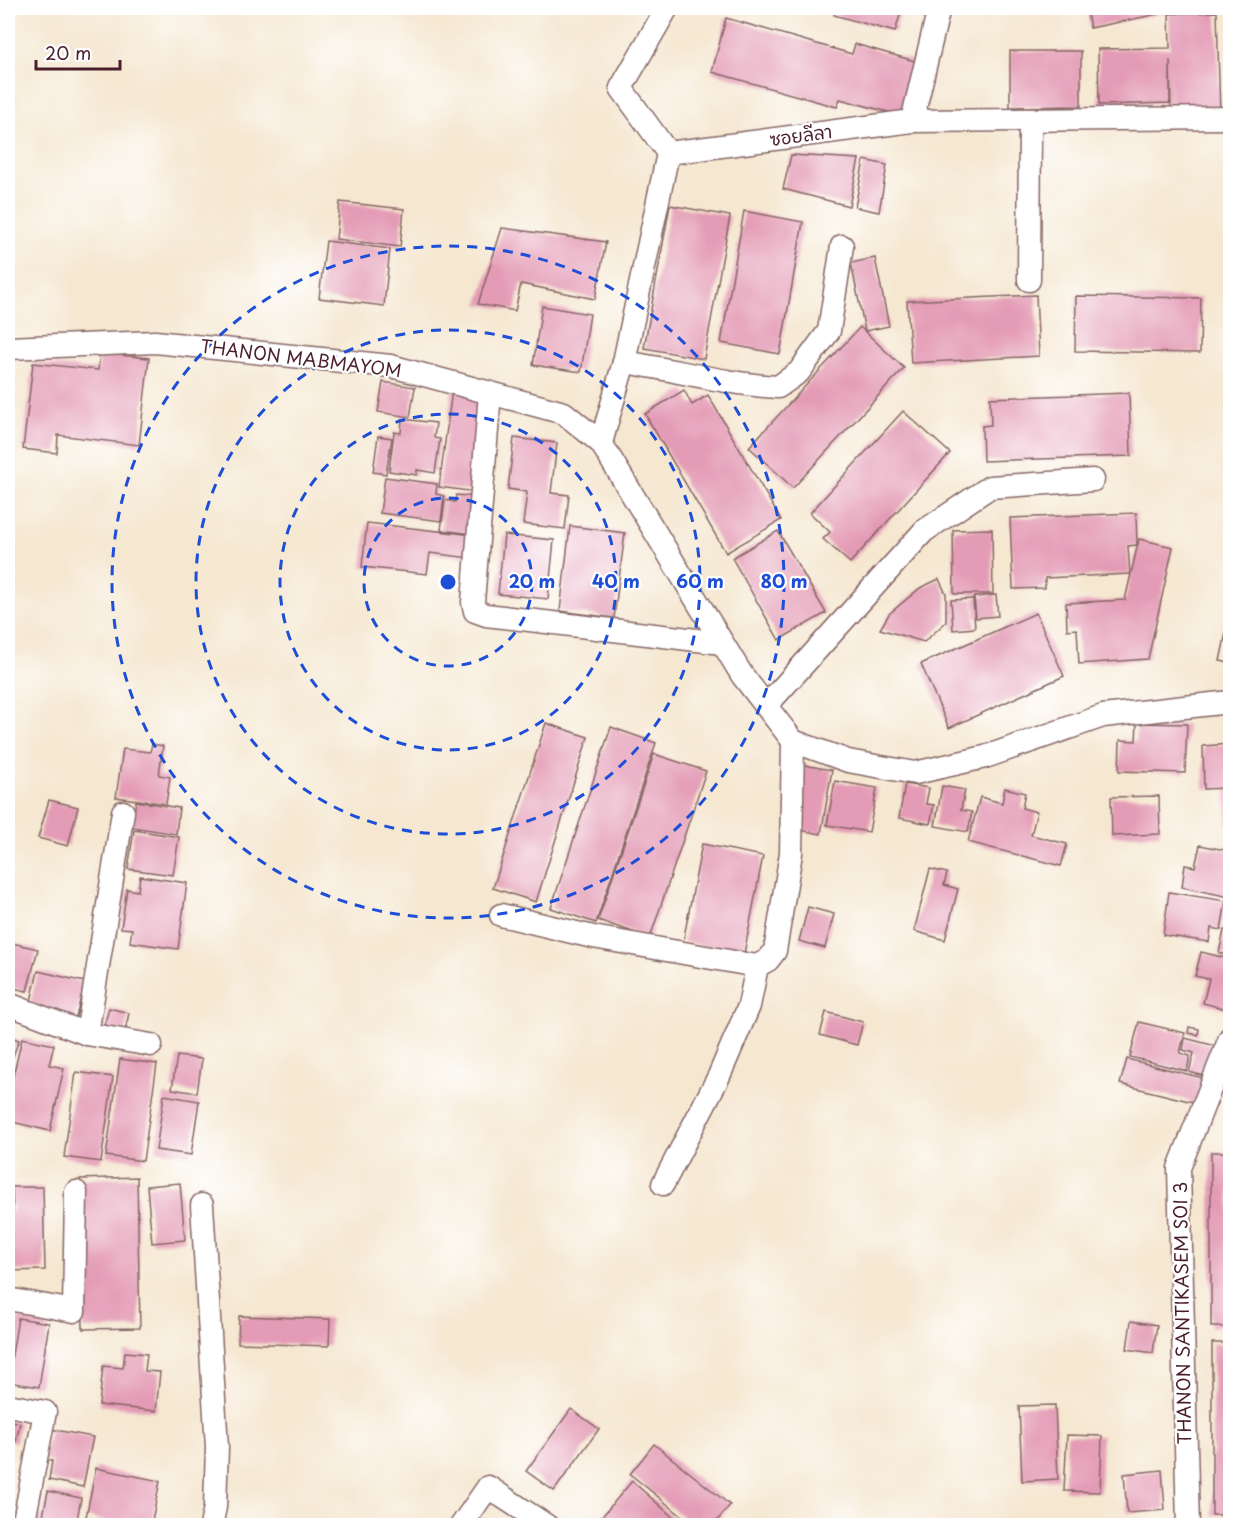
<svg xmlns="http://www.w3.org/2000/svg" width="1238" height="1533" font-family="'Playpen Sans','Playpen Sans Thai',sans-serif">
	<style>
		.building { fill: #e49cb6 }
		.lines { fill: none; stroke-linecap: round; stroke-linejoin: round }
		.street-casing { stroke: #866565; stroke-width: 25 }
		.street { stroke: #fff; stroke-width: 22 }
		.ring { fill: none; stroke: #1d4ed8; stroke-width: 3; stroke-dasharray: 10 8 }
		.labels { text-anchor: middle; stroke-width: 4.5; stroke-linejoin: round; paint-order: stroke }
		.street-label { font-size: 18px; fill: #4a1f2b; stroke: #fff }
		.centre { fill: #1d4ed8; stroke: #fff; stroke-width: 3 }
		.ring-label { font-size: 18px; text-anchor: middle; font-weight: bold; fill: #1d4ed8; stroke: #fff; stroke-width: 4.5; stroke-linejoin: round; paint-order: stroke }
	</style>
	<rect width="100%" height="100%" fill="#fff"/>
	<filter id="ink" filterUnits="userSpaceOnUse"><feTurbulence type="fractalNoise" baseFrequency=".0167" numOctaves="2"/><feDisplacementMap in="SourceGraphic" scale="12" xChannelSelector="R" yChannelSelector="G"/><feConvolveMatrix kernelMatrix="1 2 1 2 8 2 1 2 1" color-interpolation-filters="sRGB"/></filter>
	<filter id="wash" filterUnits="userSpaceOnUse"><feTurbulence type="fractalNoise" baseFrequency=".008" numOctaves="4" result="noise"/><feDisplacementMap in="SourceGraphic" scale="24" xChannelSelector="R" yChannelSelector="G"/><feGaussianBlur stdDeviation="1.35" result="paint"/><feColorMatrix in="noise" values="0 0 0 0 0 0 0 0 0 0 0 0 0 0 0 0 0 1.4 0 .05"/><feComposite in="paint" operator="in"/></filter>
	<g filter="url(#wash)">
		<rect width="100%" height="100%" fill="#f5e7d0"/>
		<g id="blocks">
			<g class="building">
				<polygon points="836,8 902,8 895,32 834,15"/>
				<polygon points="1039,8 1063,8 1064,9 1040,13"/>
				<polygon points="1086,8 1183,8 1183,9 1090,28"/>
				<polygon points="1217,12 1220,115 1171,117 1170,60 1170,103 1099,105 1098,49 1170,48 1169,14"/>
				<polygon points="726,18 852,54 855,44 918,62 903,116 840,99 837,107 712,72"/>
				<polygon points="1010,51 1081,51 1081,106 1010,107"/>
				<polygon points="791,155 859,159 849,206 783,189"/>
				<polygon points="864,160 887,165 879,212 855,207"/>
				<polygon points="340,202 404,209 400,247 336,239"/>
				<polygon points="670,205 730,216 704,359 644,348"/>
				<polygon points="744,211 803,222 780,354 721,343"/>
				<polygon points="502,228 606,242 595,299 521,284 515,311 478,304"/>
				<polygon points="326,241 390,249 384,306 319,298"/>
				<polygon points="875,258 889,326 865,331 851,263"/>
				<polygon points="1036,295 1039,356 911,363 907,301"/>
				<polygon points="1076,296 1201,298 1200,353 1075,351"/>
				<polygon points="542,306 590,314 581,372 533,365"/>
				<polygon points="860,327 904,368 793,488 749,447"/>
				<polygon points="100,353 149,358 139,445 58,435 57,453 23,449 33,363 98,370"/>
				<polygon points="383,382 415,387 410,417 378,412"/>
				<polygon points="452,390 489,395 476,492 439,487"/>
				<polygon points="684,390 692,405 708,395 781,520 726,553 645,414"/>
				<polygon points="1129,393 1131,456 983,461 982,426 991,425 990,398"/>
				<polygon points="903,411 950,453 850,563 823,539 830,532 810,513"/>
				<polygon points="402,419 436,423 434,438 440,439 435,473 417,470 417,475 389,471 394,432 401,433"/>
				<polygon points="378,436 392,438 386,474 373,472"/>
				<polygon points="514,438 557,443 551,493 569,495 565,529 523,524 527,492 508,489"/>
				<polygon points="385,477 437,484 436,494 444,496 441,521 380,513"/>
				<polygon points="456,495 478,497 473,534 441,530 445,500 455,502"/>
				<polygon points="1136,513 1137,545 1128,546 1130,574 1045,578 1045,588 1013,589 1010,518"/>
				<polygon points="367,523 473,535 470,558 430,553 427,574 362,567"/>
				<polygon points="570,526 625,533 614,618 560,611"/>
				<polygon points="992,529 993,594 954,594 953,530"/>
				<polygon points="778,531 826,613 779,640 732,558"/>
				<polygon points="504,535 554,540 548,599 498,594"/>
				<polygon points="1139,539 1173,547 1148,659 1079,664 1077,629 1067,630 1066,603 1125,600"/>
				<polygon points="939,579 946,594 946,622 924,642 880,629 889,614 920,588"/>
				<polygon points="996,595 998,616 976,618 974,597"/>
				<polygon points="973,599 975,628 953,630 951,600"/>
				<polygon points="1036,613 1064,676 949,728 921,664"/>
				<polygon points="1230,614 1230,663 1220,661"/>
				<polygon points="546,723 588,737 536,902 493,888"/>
				<polygon points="1137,723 1187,724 1185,773 1119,771 1120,740 1136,741"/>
				<polygon points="611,727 656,743 596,923 551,908"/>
				<polygon points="152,744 163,746 159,775 170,777 166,804 116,797 123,749 150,752"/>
				<polygon points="1230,744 1230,824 1227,825 1226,788 1204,789 1203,746"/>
				<polygon points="654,754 706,771 650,938 598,920"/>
				<polygon points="804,765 832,770 821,834 792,829"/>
				<polygon points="835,781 877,788 869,832 827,825"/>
				<polygon points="905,784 929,788 926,804 934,805 930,824 899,818"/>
				<polygon points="942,786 965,790 961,810 972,812 968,832 935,826"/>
				<polygon points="1005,788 1025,793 1022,808 1037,812 1031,835 1067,844 1061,866 968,842 980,797 1002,803"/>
				<polygon points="1159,796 1160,834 1112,836 1111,797"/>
				<polygon points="49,800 78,807 68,846 38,838"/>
				<polygon points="136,801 179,808 176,834 132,827"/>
				<polygon points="134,830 179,837 173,875 128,869"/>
				<polygon points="702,844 763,856 744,954 683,942"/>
				<polygon points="1200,845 1230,851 1230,897 1182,887 1185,865 1195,867"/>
				<polygon points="930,869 947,873 944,885 958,889 945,940 914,931"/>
				<polygon points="140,876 187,883 178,949 130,942 132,929 121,928 127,889 138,891"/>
				<polygon points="1169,892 1226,901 1221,930 1211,928 1209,942 1163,935"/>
				<polygon points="808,907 834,914 825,948 799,941"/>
				<polygon points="1224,930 1230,931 1230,955 1219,953"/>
				<polygon points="8,942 38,949 27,991 8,987"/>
				<polygon points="1201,952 1230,959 1230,1010 1203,1003 1209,979 1195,976"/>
				<polygon points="38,971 85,982 75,1020 29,1009"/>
				<polygon points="109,1008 129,1013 124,1036 103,1031"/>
				<polygon points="826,1012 863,1022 857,1045 820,1035"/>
				<polygon points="1139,1022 1185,1033 1180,1053 1190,1056 1187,1071 1130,1057"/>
				<polygon points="1189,1027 1199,1029 1198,1035 1188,1033"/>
				<polygon points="8,1036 19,1040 9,1067 13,1068 8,1083"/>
				<polygon points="22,1038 54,1045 49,1065 64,1068 50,1131 8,1121 8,1099"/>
				<polygon points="1185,1038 1216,1046 1208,1077 1189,1072 1194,1053 1183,1050"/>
				<polygon points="177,1056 202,1059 197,1093 172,1089"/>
				<polygon points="120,1059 157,1064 143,1161 106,1156"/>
				<polygon points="1127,1059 1203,1078 1197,1103 1120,1084"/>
				<polygon points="76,1072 113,1077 101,1162 64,1157"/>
				<polygon points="164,1095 199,1101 191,1155 156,1150"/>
				<rect x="1211" y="1152" width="19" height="175"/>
				<polygon points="137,1177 140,1328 83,1329 80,1179"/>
				<polygon points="180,1183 185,1240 152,1243 147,1186"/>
				<polygon points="12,1187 43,1187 45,1270 8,1271 8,1211 13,1211"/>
				<polygon points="239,1316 330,1319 329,1346 238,1343"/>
				<polygon points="18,1318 49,1323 39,1387 8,1382 8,1361 11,1361"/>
				<polygon points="1131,1321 1157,1325 1153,1353 1127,1349"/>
				<rect x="1212" y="1343" width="18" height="172"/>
				<polygon points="125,1352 147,1354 145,1371 160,1372 156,1411 99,1405 103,1366 123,1368"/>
				<polygon points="1055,1405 1058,1479 1022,1481 1019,1406"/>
				<polygon points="571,1409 599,1429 554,1491 526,1471"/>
				<polygon points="8,1420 20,1423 16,1442 10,1441 9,1446"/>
				<polygon points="50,1429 93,1437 83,1487 49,1480 52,1461 43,1460"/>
				<polygon points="1067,1435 1102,1436 1100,1492 1064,1491"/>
				<polygon points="654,1444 730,1505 713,1526 694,1526 630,1474"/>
				<polygon points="96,1468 160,1481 152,1521 133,1518 132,1526 125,1526 86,1517"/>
				<polygon points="1162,1470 1165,1510 1127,1513 1124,1474"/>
				<polygon points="632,1481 683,1526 594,1526"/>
				<polygon points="48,1491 81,1498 76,1526 34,1526 36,1514 43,1516"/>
			</g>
		</g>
	</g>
	<g filter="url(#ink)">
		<use href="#blocks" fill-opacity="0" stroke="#866565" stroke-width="1.5"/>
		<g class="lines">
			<g class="street-casing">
				<g id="street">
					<polyline points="667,8 621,88 668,153"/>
					<polyline points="912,121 939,8"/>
					<polyline points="1029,280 1030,121"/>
					<polyline points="8,348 155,342 391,366 564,413 601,443 742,675 793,741 848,761 915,773 985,757 1103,716 1230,702"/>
					<path d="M624,362C676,370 726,384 778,387L799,372L829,331L842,246"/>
					<polyline points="490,393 473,602 475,611 486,615 722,643"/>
					<polyline points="601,443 624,362 668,153 912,121 1230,118"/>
					<polyline points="766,706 924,531 990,487 1093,480"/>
					<polyline points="501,915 593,937 757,966 768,960 775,951 791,853 793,741"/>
					<polyline points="8,1004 87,1034 151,1045"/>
					<polyline points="87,1034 123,812"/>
					<polyline points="663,1184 719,1076 749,1006 757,966"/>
					<polyline points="202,1205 217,1447 215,1507 211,1526"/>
					<polyline points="8,1299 74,1311 76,1192"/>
					<polyline points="8,1405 45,1412 23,1526"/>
					<polyline points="461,1526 488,1487 547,1526"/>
					<polyline points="1188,1526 1179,1168 1230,1038"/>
				</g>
			</g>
			<use href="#street" class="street"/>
		</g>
	</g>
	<g class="ring">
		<circle cx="448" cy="582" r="84"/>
		<circle cx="448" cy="582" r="168"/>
		<circle cx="448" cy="582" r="252"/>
		<circle cx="448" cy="582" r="336"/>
	</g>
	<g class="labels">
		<g class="street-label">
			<text transform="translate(801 136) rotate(-8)" y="6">ซอยลีลา</text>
			<text transform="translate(301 359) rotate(7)" y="6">THANON MABMAYOM</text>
			<text transform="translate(1183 1313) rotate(-91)" y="6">THANON SANTIKASEM SOI 3</text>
		</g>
	</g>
	<circle cx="448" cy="582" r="9" class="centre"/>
	<g class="ring-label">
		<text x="532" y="588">20 m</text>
		<text x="616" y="588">40 m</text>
		<text x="700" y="588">60 m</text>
		<text x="784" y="588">80 m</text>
	</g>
	<rect width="1238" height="1533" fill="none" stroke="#fff" stroke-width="30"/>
	<path d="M36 60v9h84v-9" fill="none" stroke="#4a1f2b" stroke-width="3"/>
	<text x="45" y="60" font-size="18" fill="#4a1f2b" stroke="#ffffff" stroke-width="4.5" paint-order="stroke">20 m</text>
</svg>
